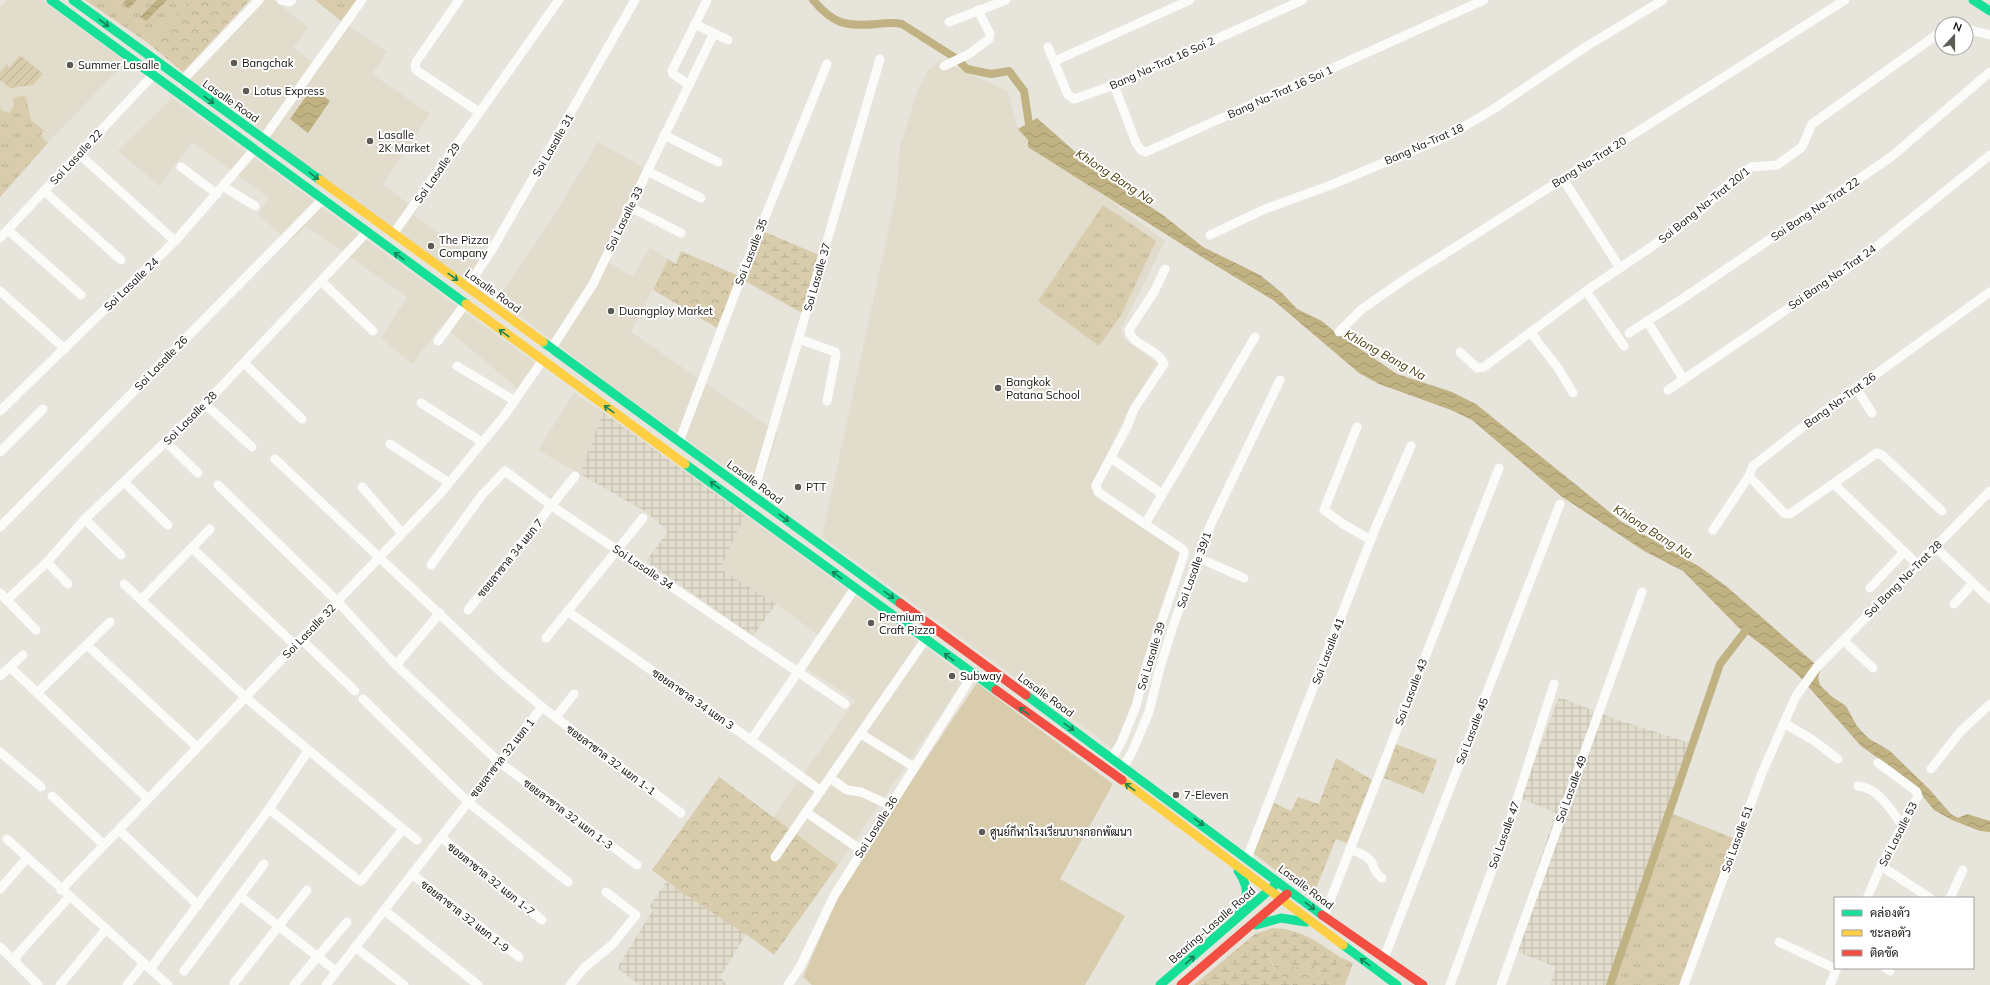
<svg xmlns="http://www.w3.org/2000/svg" width="1990" height="985" font-family="Mulish,Sarabun,sans-serif">
	<style>
		.built { fill: #e1dccc }
		.industrial { fill: url(#industrial-grid) }
		.grass { fill: url(#grass-tufts) }
		.forest { fill: url(#forest-crowns) }
		.wetland { fill: url(#wetland-marsh) }
		.garden { fill: url(#garden-furrows) }
		.pitch { fill: #d8ccac }
		.water { fill: url(#water-waves) }
		.lines { fill: none; stroke-linecap: round; stroke-linejoin: round }
		.canal { stroke: #c1b283; stroke-width: 8 }
		.street { stroke: #fbfbfa; stroke-width: 9 }
		.fast { stroke: #16e098; stroke-width: 9 }
		.slow { stroke: #ffcf43; stroke-width: 9 }
		.jam { stroke: #f24e42; stroke-width: 9 }
		.oneway { stroke: #158359 }
		.poi-dot { fill: #5d5b55; stroke: #fff; stroke-width: 1.5 }
		.labels { text-anchor: middle; stroke-width: 4; stroke-linejoin: round; paint-order: stroke }
		.poi-label { font-size: 11px; fill: #13110c; stroke: #fff; text-anchor: start }
		.street-label { font-size: 11px; fill: #13110c; stroke: #fff }
		.water-label { font-size: 12px; font-style: italic; fill: #4b3c08; stroke: #fff }
	</style>
	<defs>
		<pattern id="industrial-grid" width="8" height="8" patternUnits="userSpaceOnUse"><rect width="8" height="8" fill="#e1dccc"/><path d="M0 4h8M4 0v8" fill="none" stroke="#c0bcae"/></pattern>
		<pattern id="grass-tufts" width="24" height="20" patternUnits="userSpaceOnUse"><rect width="24" height="20" fill="#d8ccac"/><path d="M3 7l-1-3M5 7V3M7 7l1-3M15 17l-1-3M17 17v-4M19 17l1-3" fill="none" stroke="#b8ae93"/></pattern>
		<pattern id="forest-crowns" width="20" height="18" patternUnits="userSpaceOnUse"><rect width="20" height="18" fill="#d8ccac"/><path d="M2 6a3 3 0 1 1 6 0M12 15a3 3 0 1 1 6 0" fill="none" stroke="#b8ae93"/></pattern>
		<pattern id="wetland-marsh" width="20" height="14" patternUnits="userSpaceOnUse"><rect width="20" height="14" fill="#d8ccac"/><path d="M1 5h8M5 5V1M11 12h8M15 12V8" fill="none" stroke="#b8ae93"/></pattern>
		<pattern id="garden-furrows" width="10" height="10" patternUnits="userSpaceOnUse"><rect width="10" height="10" fill="#d8ccac"/><path d="M-1 1l2-2M0 10L10 0M9 11l2-2" fill="none" stroke="#b8ae93"/></pattern>
		<pattern id="water-waves" width="16" height="10" patternUnits="userSpaceOnUse"><rect width="16" height="10" fill="#c1b283"/><path d="M0 5q4-4 8 0t8 0" fill="none" stroke="#a59870"/></pattern>
	</defs>
	<rect width="100%" height="100%" fill="#e7e4dc"/>
	<g class="built">
		<polygon points="7,0 41,0 126,62 53,137 0,197 0,7"/>
		<polygon points="264,0 274,0 308,27 293,48 313,62 341,21 387,52 372,74 430,114 383,184 417,211 414,215 485,266 472,286 309,168 242,115 188,78"/>
		<polygon points="941,60 1007,91 1018,129 1028,140 1165,241 1121,329 1124,339 1157,363 1127,413 1090,488 1182,553 1134,705 1114,749 822,537 896,195 900,147 918,89 929,69"/>
		<polygon points="172,98 542,368 524,394 442,325 412,364 381,338 407,297 306,226 289,242 258,214 269,198 192,142 159,186 118,151"/>
		<polygon points="598,142 645,168 586,292 554,341 497,300 555,214"/>
		<polygon points="650,247 668,259 631,332 778,433 759,491 607,383 559,345 608,262 633,277"/>
		<polygon points="574,393 603,412 580,474 538,450"/>
		<polygon points="745,515 966,677 838,865 773,817 855,700 807,669 824,639 776,604 720,569"/>
	</g>
	<g class="industrial">
		<polygon points="603,412 745,515 720,569 776,604 753,636 646,561 668,531 646,512 580,474"/>
		<polygon points="1559,697 1615,719 1690,743 1608,985 1550,985 1556,967 1510,949 1556,813 1520,798"/>
		<polygon points="666,882 747,933 720,977 727,985 640,985 617,968 653,910 649,907"/>
	</g>
	<g class="grass">
		<polygon points="85,0 190,0 148,43"/>
		<polygon points="315,0 357,0 341,21"/>
		<polygon points="22,96 26,97 31,120 44,131 40,136 48,143 0,197 0,104 1,110 9,113 14,106 13,98"/>
		<polygon points="1103,205 1156,241 1121,315 1099,346 1038,301"/>
		<polygon points="1673,814 1733,838 1679,985 1613,985"/>
		<polygon points="1340,957 1353,963 1345,985 1329,985"/>
	</g>
	<g class="forest">
		<polygon points="190,0 250,0 183,72 148,43"/>
		<polygon points="681,251 739,276 717,328 653,290 668,259 676,264"/>
		<polygon points="1396,744 1437,760 1424,794 1384,778"/>
		<polygon points="1336,758 1372,780 1347,843 1336,839 1312,898 1253,853 1274,803 1291,811 1298,797 1319,804"/>
		<path d="M719,777L838,865L774,955C735,924 690,901 652,870Z"/>
		<path d="M1268,953L1277,955L1294,967L1314,965L1319,970L1316,985C1309,985 1299,985 1293,985C1283,982 1269,962 1268,953Z"/>
	</g>
	<g class="wetland">
		<polygon points="765,232 819,255 802,313 745,281"/>
		<path d="M1273,928C1304,930 1315,941 1340,957L1329,985H1316L1319,970L1314,965L1294,967L1277,955L1268,953C1269,966 1283,977 1293,985H1194L1255,934Z"/>
	</g>
	<polygon class="garden" points="20,55 43,74 33,85 10,88 0,80 0,72 7,64 9,68"/>
	<polygon class="pitch" points="977,683 1113,784 1060,879 1125,916 1085,985 812,985 803,977 837,899 864,852"/>
	<g class="water">
		<polygon points="126,0 137,0 128,9 123,3"/>
		<polygon points="157,0 167,0 146,21 140,17"/>
		<polygon points="312,88 330,101 308,133 290,119"/>
		<polygon points="1037,118 1099,173 1163,215 1203,247 1260,275 1282,293 1297,309 1322,321 1335,332 1397,374 1452,392 1476,404 1622,522 1700,567 1726,586 1821,669 1818,677 1820,685 1831,696 1846,706 1857,726 1868,738 1890,751 1929,789 1951,814 1958,818 1967,814 1990,821 1990,832 1980,831 1952,820 1934,810 1911,782 1861,746 1798,675 1766,648 1739,628 1683,571 1644,551 1561,496 1472,420 1451,410 1379,384 1359,373 1273,300 1205,259 1028,147 1028,140 1018,129"/>
	</g>
	<g class="lines">
		<g class="canal">
			<path d="M813,0C833,24 846,27 877,24C886,23 893,22 902,24L957,59L967,69L991,74L1009,71L1024,91L1029,124L1035,130"/>
			<polyline points="1610,985 1720,664 1750,625"/>
		</g>
		<g class="street">
			<polyline points="281,0 289,2 292,0"/>
			<polyline points="459,0 416,62 415,67 416,70 479,112"/>
			<polyline points="949,22 1006,0"/>
			<polyline points="695,24 728,40"/>
			<polyline points="1966,29 1990,35"/>
			<polyline points="1048,47 1068,95 1074,99 1114,85 1303,0"/>
			<polyline points="1055,61 1190,0"/>
			<polyline points="944,66 969,54 989,39 990,34 978,10"/>
			<polyline points="182,81 259,0"/>
			<polyline points="688,84 673,74 672,71 707,0"/>
			<polyline points="1114,85 1136,143 1141,150 1146,152 1484,0"/>
			<polyline points="664,135 718,162"/>
			<polyline points="263,139 362,0"/>
			<polyline points="79,154 175,241"/>
			<polyline points="181,167 217,194"/>
			<polyline points="647,171 701,198"/>
			<polyline points="1563,179 1620,268"/>
			<polyline points="224,187 255,206"/>
			<polyline points="44,191 121,260"/>
			<polyline points="630,207 681,233"/>
			<polyline points="8,230 81,295"/>
			<polyline points="394,233 559,0"/>
			<polyline points="1210,235 1265,209 1331,185 1450,135 1492,110 1587,46 1663,0"/>
			<polyline points="0,238 152,76"/>
			<polyline points="321,281 373,331"/>
			<polyline points="467,287 493,248 635,0"/>
			<polyline points="0,291 65,349"/>
			<polyline points="1586,291 1624,346"/>
			<polyline points="1647,321 1684,380"/>
			<polyline points="1339,332 1362,309 1405,279 1845,0"/>
			<polyline points="1531,333 1558,368 1573,393"/>
			<polyline points="1629,333 1685,297 1891,157 1990,72"/>
			<polyline points="799,339 835,352 836,354 827,401"/>
			<polyline points="438,341 465,304"/>
			<polyline points="551,349 593,284 714,33"/>
			<polyline points="1460,352 1477,368 1484,367 1586,291 1676,230 1706,206 1719,192 1751,167 1777,165 1802,147 1812,124 1942,31"/>
			<polyline points="244,363 302,419"/>
			<polyline points="457,366 515,401"/>
			<polyline points="1856,388 1872,413"/>
			<polyline points="1668,390 1861,259 1990,155"/>
			<polyline points="421,403 482,442"/>
			<polyline points="205,404 252,447"/>
			<polyline points="0,411 177,239 254,150"/>
			<polyline points="1357,427 1324,510 1343,524 1371,540"/>
			<polyline points="166,442 198,473"/>
			<polyline points="679,442 750,254 827,64"/>
			<polyline points="390,444 448,482"/>
			<polyline points="0,452 43,409"/>
			<polyline points="1111,458 1162,494"/>
			<polyline points="275,459 503,674 542,707 326,985"/>
			<polyline points="1749,476 1784,513 1790,514 1877,453 1882,455 1942,511"/>
			<polyline points="124,482 168,525"/>
			<polyline points="1834,484 1918,565"/>
			<polyline points="218,485 337,601 396,665 499,762 637,865"/>
			<polyline points="362,487 402,533"/>
			<polyline points="753,495 880,59"/>
			<polyline points="85,519 121,555"/>
			<path d="M1145,524L1098,492L1096,485L1127,427L1134,409L1164,364C1160,350 1130,344 1129,330L1154,292L1165,269"/>
			<polyline points="0,527 322,200"/>
			<polyline points="1713,530 1749,476 1753,466 1804,426 1990,292"/>
			<polyline points="1935,547 1990,599"/>
			<polyline points="192,548 295,645"/>
			<polyline points="1199,558 1244,578"/>
			<polyline points="47,562 68,584"/>
			<polyline points="431,565 482,495 505,471 552,506 798,672 855,588"/>
			<polyline points="124,584 245,697 403,829"/>
			<polyline points="1870,588 1904,552"/>
			<polyline points="0,593 36,630"/>
			<polyline points="142,599 210,529"/>
			<polyline points="7,600 47,562 85,519 205,404 367,232"/>
			<polyline points="1954,604 1973,583"/>
			<polyline points="468,610 575,476"/>
			<polyline points="567,611 751,740 798,672 845,704"/>
			<polyline points="546,638 643,518"/>
			<polyline points="301,639 355,691"/>
			<polyline points="1843,640 1873,668"/>
			<polyline points="87,645 197,747"/>
			<polyline points="396,665 440,613"/>
			<polyline points="10,667 23,655"/>
			<polyline points="0,676 10,667 148,799"/>
			<polyline points="38,692 110,622"/>
			<polyline points="363,699 468,802 568,882"/>
			<polyline points="542,707 681,813"/>
			<polyline points="556,717 574,694"/>
			<polyline points="1784,723 1813,740 1838,759"/>
			<polyline points="861,734 914,767"/>
			<polyline points="751,740 821,791"/>
			<polyline points="0,752 41,787"/>
			<polyline points="1112,758 1121,743 1136,706 1146,667 1184,555 1184,551 1181,548 1145,524 1255,337"/>
			<polyline points="1124,766 1133,750 1149,712 1159,671 1174,623 1210,526 1280,380"/>
			<polyline points="1931,769 1960,732 1990,704"/>
			<polyline points="830,778 847,790 861,792 889,805"/>
			<path d="M1858,786C1879,788 1891,810 1902,825"/>
			<polyline points="52,796 104,845"/>
			<polyline points="269,809 357,879 361,881 403,829 417,840"/>
			<polyline points="806,812 861,850"/>
			<polyline points="119,830 198,905"/>
			<polyline points="441,837 542,920"/>
			<polyline points="7,839 168,985"/>
			<path d="M1350,849C1356,852 1365,854 1370,860C1375,866 1373,872 1382,878"/>
			<polyline points="775,857 925,640"/>
			<polyline points="1247,858 1375,529 1411,446"/>
			<polyline points="1881,866 1930,898"/>
			<polyline points="412,874 519,957"/>
			<polyline points="0,889 27,858"/>
			<polyline points="61,890 440,494 504,416 542,361"/>
			<polyline points="240,896 336,971"/>
			<polyline points="1867,898 1881,866 1918,796 1916,791 1878,763"/>
			<polyline points="1950,898 1963,870"/>
			<polyline points="384,910 478,985"/>
			<polyline points="1324,916 1499,468"/>
			<polyline points="1779,942 1836,969"/>
			<polyline points="0,947 38,985"/>
			<polyline points="355,947 404,985"/>
			<polyline points="1384,958 1560,504"/>
			<polyline points="16,961 17,955 70,896"/>
			<polyline points="1885,968 1890,971"/>
			<polyline points="150,969 269,809 308,751"/>
			<polyline points="184,971 264,864"/>
			<polyline points="234,983 307,890"/>
			<polyline points="60,985 106,929"/>
			<polyline points="127,985 144,963"/>
			<polyline points="294,985 347,922"/>
			<polyline points="570,985 584,968 613,944 636,915 606,892"/>
			<polyline points="788,985 800,967 834,896 973,674"/>
			<polyline points="1450,985 1512,815 1554,684"/>
			<polyline points="1501,985 1642,592"/>
			<polyline points="1684,985 1762,773 1796,696 1817,667 1990,491"/>
			<polyline points="1830,985 1837,968"/>
		</g>
		<g class="fast">
			<polyline points="51,0 466,304"/>
			<polyline points="73,0 320,180"/>
			<polyline points="1973,0 1990,11"/>
			<polyline points="543,342 900,603"/>
			<polyline points="685,464 996,690"/>
			<polyline points="1026,695 1322,915"/>
			<path d="M1238,871C1249,886 1249,898 1239,913"/>
			<polyline points="1256,925 1281,918 1306,922"/>
			<polyline points="1343,945 1397,985"/>
			<polyline points="1160,985 1274,886"/>
		</g>
		<g class="slow">
			<polyline points="320,180 543,342"/>
			<polyline points="466,304 685,464"/>
			<polyline points="1122,780 1343,945"/>
		</g>
		<g class="jam">
			<polyline points="900,603 1026,695"/>
			<polyline points="996,690 1122,780"/>
			<polyline points="1322,915 1423,985"/>
			<polyline points="1181,985 1287,894"/>
		</g>
	</g>
	<defs><path id="oneway-shaft" d="M-6 0H5M1.5-3L5.5 0L1.5 3" fill="none" stroke-width="1.6" stroke-linecap="round" stroke-linejoin="round"/></defs>
	<g class="oneway">
		<use href="#oneway-shaft" transform="translate(104 23) rotate(37)"/>
		<use href="#oneway-shaft" transform="translate(209 100) rotate(36)"/>
		<use href="#oneway-shaft" transform="translate(314 176) rotate(37)"/>
		<use href="#oneway-shaft" transform="translate(399 256) rotate(-144)"/>
		<use href="#oneway-shaft" transform="translate(453 277) rotate(36)"/>
		<use href="#oneway-shaft" transform="translate(504 333) rotate(-144)"/>
		<use href="#oneway-shaft" transform="translate(609 409) rotate(-144)"/>
		<use href="#oneway-shaft" transform="translate(715 485) rotate(-144)"/>
		<use href="#oneway-shaft" transform="translate(784 518) rotate(37)"/>
		<use href="#oneway-shaft" transform="translate(837 575) rotate(-144)"/>
		<use href="#oneway-shaft" transform="translate(889 595) rotate(36)"/>
		<use href="#oneway-shaft" transform="translate(949 657) rotate(-144)"/>
		<use href="#oneway-shaft" transform="translate(1024 711) rotate(-144)"/>
		<use href="#oneway-shaft" transform="translate(1069 727) rotate(36)"/>
		<use href="#oneway-shaft" transform="translate(1130 787) rotate(-143)"/>
		<use href="#oneway-shaft" transform="translate(1199 822) rotate(37)"/>
		<use href="#oneway-shaft" transform="translate(1310 906) rotate(37)"/>
		<use href="#oneway-shaft" transform="translate(1190 960) rotate(-41)"/>
		<use href="#oneway-shaft" transform="translate(1365 962) rotate(-144)"/>
	</g>
	<g class="poi-dot">
		<circle cx="234" cy="63" r="4"/>
		<circle cx="70" cy="65" r="4"/>
		<circle cx="246" cy="91" r="4"/>
		<circle cx="370" cy="141" r="4"/>
		<circle cx="431" cy="246" r="4"/>
		<circle cx="611" cy="311" r="4"/>
		<circle cx="998" cy="388" r="4"/>
		<circle cx="798" cy="487" r="4"/>
		<circle cx="871" cy="623" r="4"/>
		<circle cx="952" cy="676" r="4"/>
		<circle cx="1176" cy="795" r="4"/>
		<circle cx="982" cy="832" r="4"/>
	</g>
	<g class="labels">
		<g class="poi-label">
			<text x="242" y="67">Bangchak</text>
			<text x="78" y="69">Summer Lasalle</text>
			<text x="254" y="95">Lotus Express</text>
			<text x="378" y="139">Lasalle<tspan x="378" dy="13">2K Market</tspan></text>
			<text x="439" y="244">The Pizza<tspan x="439" dy="13">Company</tspan></text>
			<text x="619" y="315">Duangploy Market</text>
			<text x="1006" y="386">Bangkok<tspan x="1006" dy="13">Patana School</tspan></text>
			<text x="806" y="491">PTT</text>
			<text x="879" y="621">Premium<tspan x="879" dy="13">Craft Pizza</tspan></text>
			<text x="960" y="680">Subway</text>
			<text x="1184" y="799">7-Eleven</text>
			<text x="990" y="836">ศูนย์กีฬาโรงเรียนบางกอกพัฒนา</text>
		</g>
		<g class="street-label">
			<text transform="translate(1162 63) rotate(-24)" y="4">Bang Na-Trat 16 Soi 2</text>
			<text transform="translate(1280 92) rotate(-24)" y="4">Bang Na-Trat 16 Soi 1</text>
			<text transform="translate(231 101) rotate(35)" y="4">Lasalle Road</text>
			<text transform="translate(1424 144) rotate(-24)" y="4">Bang Na-Trat 18</text>
			<text transform="translate(553 145) rotate(-60)" y="4">Soi Lasalle 31</text>
			<text transform="translate(76 157) rotate(-47)" y="4">Soi Lasalle 22</text>
			<text transform="translate(1589 162) rotate(-32)" y="4">Bang Na-Trat 20</text>
			<text transform="translate(437 173) rotate(-55)" y="4">Soi Lasalle 29</text>
			<text transform="translate(1704 205) rotate(-39)" y="4">Soi Bang Na-Trat 20/1</text>
			<text transform="translate(1815 209) rotate(-34)" y="4">Soi Bang Na-Trat 22</text>
			<text transform="translate(624 219) rotate(-64)" y="4">Soi Lasalle 33</text>
			<text transform="translate(751 252) rotate(-69)" y="4">Soi Lasalle 35</text>
			<text transform="translate(817 277) rotate(-74)" y="4">Soi Lasalle 37</text>
			<text transform="translate(1832 277) rotate(-35)" y="4">Soi Bang Na-Trat 24</text>
			<text transform="translate(131 284) rotate(-44)" y="4">Soi Lasalle 24</text>
			<text transform="translate(493 291) rotate(36)" y="4">Lasalle Road</text>
			<text transform="translate(161 363) rotate(-46)" y="4">Soi Lasalle 26</text>
			<text transform="translate(1840 400) rotate(-36)" y="4">Bang Na-Trat 26</text>
			<text transform="translate(190 418) rotate(-45)" y="4">Soi Lasalle 28</text>
			<text transform="translate(755 482) rotate(36)" y="4">Lasalle Road</text>
			<text transform="translate(510 558) rotate(-51)" y="4">ซอยลาซาล 34 แยก 7</text>
			<text transform="translate(643 567) rotate(34)" y="4">Soi Lasalle 34</text>
			<text transform="translate(1194 570) rotate(-70)" y="4">Soi Lasalle 39/1</text>
			<text transform="translate(1903 579) rotate(-45)" y="4">Soi Bang Na-Trat 28</text>
			<text transform="translate(309 631) rotate(-46)" y="4">Soi Lasalle 32</text>
			<text transform="translate(1328 651) rotate(-69)" y="4">Soi Lasalle 41</text>
			<text transform="translate(1151 656) rotate(-73)" y="4">Soi Lasalle 39</text>
			<text transform="translate(1411 692) rotate(-69)" y="4">Soi Lasalle 43</text>
			<text transform="translate(1046 695) rotate(36)" y="4">Lasalle Road</text>
			<text transform="translate(693 699) rotate(35)" y="4">ซอยลาซาล 34 แยก 3</text>
			<text transform="translate(1472 731) rotate(-69)" y="4">Soi Lasalle 45</text>
			<text transform="translate(502 758) rotate(-52)" y="4">ซอยลาซาล 32 แยก 1</text>
			<text transform="translate(611 760) rotate(37)" y="4">ซอยลาซาล 32 แยก 1-1</text>
			<text transform="translate(1571 789) rotate(-70)" y="4">Soi Lasalle 49</text>
			<text transform="translate(568 814) rotate(37)" y="4">ซอยลาซาล 32 แยก 1-3</text>
			<text transform="translate(876 827) rotate(-58)" y="4">Soi Lasalle 36</text>
			<text transform="translate(1898 834) rotate(-63)" y="4">Soi Lasalle 53</text>
			<text transform="translate(1504 835) rotate(-70)" y="4">Soi Lasalle 47</text>
			<text transform="translate(1737 839) rotate(-70)" y="4">Soi Lasalle 51</text>
			<text transform="translate(491 879) rotate(39)" y="4">ซอยลาซาล 32 แยก 1-7</text>
			<text transform="translate(1306 887) rotate(37)" y="4">Lasalle Road</text>
			<text transform="translate(465 916) rotate(38)" y="4">ซอยลาซาล 32 แยก 1-9</text>
			<text transform="translate(1212 925) rotate(-41)" y="4">Bearing-Lasalle Road</text>
		</g>
		<g class="water-label">
			<text transform="translate(1115 177) rotate(33)" y="4">Khlong Bang Na</text>
			<text transform="translate(1385 355) rotate(29)" y="4">Khlong Bang Na</text>
			<text transform="translate(1653 532) rotate(32)" y="4">Khlong Bang Na</text>
		</g>
	</g>
	<rect x="1834" y="897" width="140" height="72" fill="#ffffff" stroke="#a1a09e"/>
	<rect x="1842" y="910" width="20" height="6" fill="#16e098" stroke="#a1a09e"/>
	<text x="1870" y="917" font-size="12" fill="#13110c">คล่องตัว</text>
	<rect x="1842" y="930" width="20" height="6" fill="#ffcf43" stroke="#a1a09e"/>
	<text x="1870" y="937" font-size="12" fill="#13110c">ชะลอตัว</text>
	<rect x="1842" y="950" width="20" height="6" fill="#f24e42" stroke="#a1a09e"/>
	<text x="1870" y="957" font-size="12" fill="#13110c">ติดขัด</text>
	<g transform="translate(1954 36) rotate(21)"><circle r="19" fill="#ffffff" stroke="#a1a09e"/>
	<path d="M0-3L7 15L0 10L-7 15Z" fill="#5d5b55"/>
	<text y="-6" font-size="11" font-weight="bold" text-anchor="middle" fill="#13110c">N</text>
	</g>
</svg>
